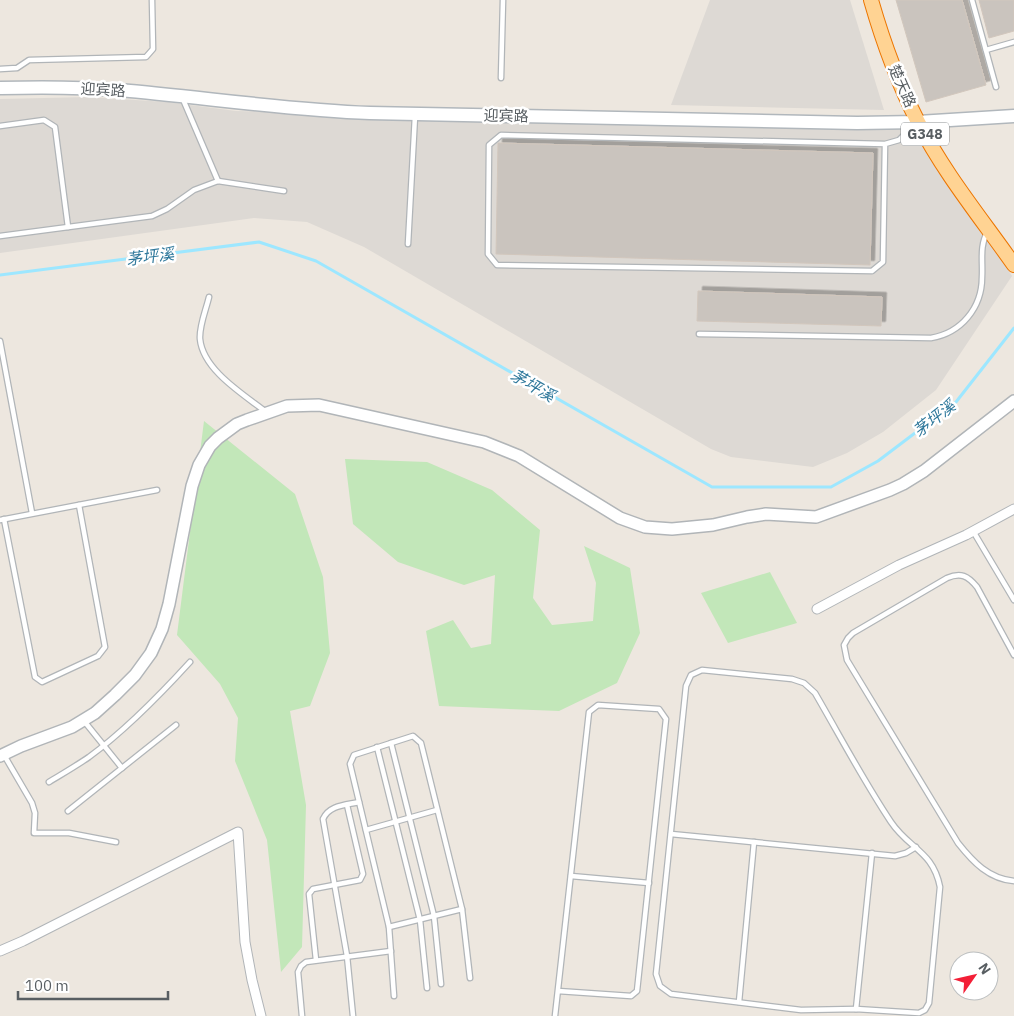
<svg xmlns="http://www.w3.org/2000/svg" width="1014" height="1016" font-family="'IBM Plex Sans','Noto Sans SC',sans-serif">
	<style>
		.industrial { fill: #ddd9d4 }
		.green { fill: #c2e7b9 }
		.lines { fill: none; stroke-linecap: round; stroke-linejoin: round }
		.stream { stroke: #9de7ff; stroke-width: 3 }
		.building { fill: #cac4be; stroke: #d2c7bd; filter: url(#shadow) }
		.service-casing { stroke: #b1b5b8; stroke-width: 7 }
		.minor-casing { stroke: #b1b5b8; stroke-width: 11 }
		.tertiary-casing { stroke: #b1b5b8; stroke-width: 14 }
		.secondary-casing { stroke: #b1b7bc; stroke-width: 15 }
		.trunk-casing { stroke: #ec7500; stroke-width: 16 }
		.service { stroke: #fff; stroke-width: 4.5 }
		.minor { stroke: #fff; stroke-width: 9 }
		.tertiary { stroke: #fff; stroke-width: 11 }
		.secondary { stroke: #fff; stroke-width: 12 }
		.trunk { stroke: #ffd393; stroke-width: 14 }
		.labels { text-anchor: middle; stroke-width: 5; stroke-linejoin: round; paint-order: stroke }
		.shield { fill: #fff; stroke: #8a8e91; stroke-width: 1 }
		.shield-label { font-size: 14px; font-weight: bold; fill: #585e62 }
		.street-label { font-size: 15px; fill: #585e62; stroke: #fff }
		.water-label { font-size: 16px; font-style: italic; fill: #2f789b; stroke: #fff }
	</style>
	<defs>
		<filter id="shadow"><feDropShadow dx="4.5" dy="-4.5" stdDeviation="0" flood-color="#0004"/></filter>
	</defs>
	<rect width="100%" height="100%" fill="#ede7df"/>
	<g class="industrial">
		<polygon points="710,0 850,0 884,110 671,105"/>
		<polygon points="88,97 167,102 236,111 915,129 1012,276 936,390 883,432 847,453 813,467 731,457 711,449 364,247 307,222 254,218 0,253 0,99"/>
	</g>
	<g class="green">
		<polygon points="204,421 295,494 323,577 330,653 310,706 290,711 306,805 302,947 281,972 267,840 235,761 238,718 220,684 177,635"/>
		<polygon points="345,459 427,462 492,490 540,530 533,598 552,625 593,621 596,583 584,546 630,568 640,633 617,683 559,711 439,706 426,631 453,620 471,648 491,644 495,575 464,585 398,562 353,524"/>
		<polygon points="770,572 797,623 728,643 701,593"/>
	</g>
	<g class="lines">
		<polyline class="stream" points="0,275 259,242 316,261 712,487 831,487 878,461 956,402 1014,328"/>
	</g>
	<g class="building">
		<polygon points="896,0 962,0 986,85 926,102"/>
		<polygon points="979,0 1014,0 1014,31 989,38"/>
		<polygon points="498,143 873,153 870,265 496,254"/>
		<polygon points="698,291 882,297 881,326 697,321"/>
	</g>
	<g class="lines">
		<g class="service-casing">
			<g id="service">
				<polyline points="972,0 996,87"/>
				<polyline points="986,50 1014,42"/>
				<polyline points="0,69 17,68 29,60 146,57 153,49 152,0"/>
				<polyline points="501,78 503,0"/>
				<polyline points="182,97 218,181"/>
				<polyline points="0,126 44,120 55,127 68,227"/>
				<polyline points="885,144 883,262 872,271 497,265 488,254 489,145 501,135 885,144 899,140 915,124"/>
				<polyline points="0,236 152,216 167,209 194,190 218,181 284,191"/>
				<polyline points="408,244 415,116"/>
				<path d="M209,297C206,310 199,326 200,339C203,370 243,394 266,412"/>
				<path d="M699,334L931,338C961,333 982,308 982,277C983,261 979,246 988,231"/>
				<polyline points="0,341 32,513"/>
				<polyline points="4,519 35,677 42,682 98,656 105,647 79,505"/>
				<polyline points="0,520 157,490"/>
				<polyline points="973,531 1014,600"/>
				<path d="M1014,655L977,587C968,576 961,572 947,578L853,633L848,638L844,645L847,660L958,843C973,862 989,879 1014,881"/>
				<path d="M702,670L792,679L804,683L815,693C840,736 863,780 891,822C909,849 933,851 940,887L929,1003L925,1010L919,1013L856,1009L801,1010L671,994L660,986L656,974L686,686L691,675Z"/>
				<polyline points="84,721 122,768"/>
				<polyline points="391,743 434,916 441,984"/>
				<polyline points="377,747 420,920 427,988"/>
				<polyline points="4,755 32,803 35,813 34,833 69,833 116,842"/>
				<path d="M49,782C62,774 76,766 89,757C126,730 159,696 190,662"/>
				<polyline points="68,811 176,725"/>
				<polyline points="366,830 437,810"/>
				<polyline points="671,834 895,856 906,853 916,847"/>
				<polyline points="571,876 649,883"/>
				<polyline points="389,927 462,909"/>
				<polyline points="316,960 309,894 313,889 360,880 363,874 347,805"/>
				<polyline points="394,996 389,927 350,764 354,755 413,736 421,743 462,909 470,978"/>
				<polyline points="739,1002 754,842"/>
				<polyline points="856,1009 872,853"/>
				<polyline points="302,1016 298,972 301,966 306,962 391,951"/>
				<path d="M353,1016L347,956L323,819C329,805 346,805 359,802"/>
				<polyline points="555,1016 589,712 598,705 659,709 666,719 637,991 631,996 558,991"/>
			</g>
		</g>
		<g class="minor-casing">
			<g id="minor">
				<polyline points="817,609 899,565 966,535 1014,509"/>
				<polyline points="0,951 23,941 238,832 245,942 252,980 261,1016"/>
			</g>
		</g>
		<g class="tertiary-casing">
			<polyline id="tertiary" points="0,756 21,746 72,727 95,713 115,695 135,675 151,653 162,629 169,604 192,486 199,465 210,446 218,438 237,424 247,420 287,406 319,405 484,442 519,456 620,518 645,527 672,529 713,525 747,517 766,514 816,517 890,490 903,484 924,471 1014,401"/>
		</g>
		<g class="secondary-casing">
			<path id="secondary" d="M0,88C39,87 79,87 119,90C202,97 286,110 370,113L857,123L918,122L1014,116"/>
		</g>
		<g class="trunk-casing">
			<path id="trunk" d="M871,0C883,42 898,83 918,122C944,173 981,218 1014,265"/>
		</g>
		<use href="#service" class="service"/>
		<use href="#minor" class="minor"/>
		<use href="#tertiary" class="tertiary"/>
		<use href="#secondary" class="secondary"/>
		<use href="#trunk" class="trunk"/>
	</g>
	<g class="labels">
		<rect class="shield" x="901" y="122.5" width="48" height="23" rx="4"/>
		<g class="shield-label">
			<text x="925" y="139">G348</text>
		</g>
		<g class="street-label">
			<text transform="translate(902 86) rotate(66)" y="5">楚天路</text>
			<text transform="translate(103 90) rotate(3)" y="5">迎宾路</text>
			<text transform="translate(506 116) rotate(1)" y="5">迎宾路</text>
		</g>
		<g class="water-label">
			<text transform="translate(150 256) rotate(-7)" y="6">茅坪溪</text>
			<text transform="translate(533 385) rotate(30)" y="6">茅坪溪</text>
			<text transform="translate(934 418) rotate(-38)" y="6">茅坪溪</text>
		</g>
	</g>
	<g transform="translate(974 976) rotate(56)"><circle r="24" fill="#ffffff" stroke="#bcbfc0"/>
	<path d="M0-4L9 19L0 12L-9 19Z" fill="#f31f37"/>
	<text y="-8" font-size="14" font-weight="bold" text-anchor="middle" fill="#585e62">N</text>
	</g>
	<path d="M18 991v8h150v-8" fill="none" stroke="#585e62" stroke-width="2.5"/>
	<text x="25" y="991" font-size="15" fill="#585e62" stroke="#ffffff" stroke-width="4" paint-order="stroke">100 m</text>
</svg>
